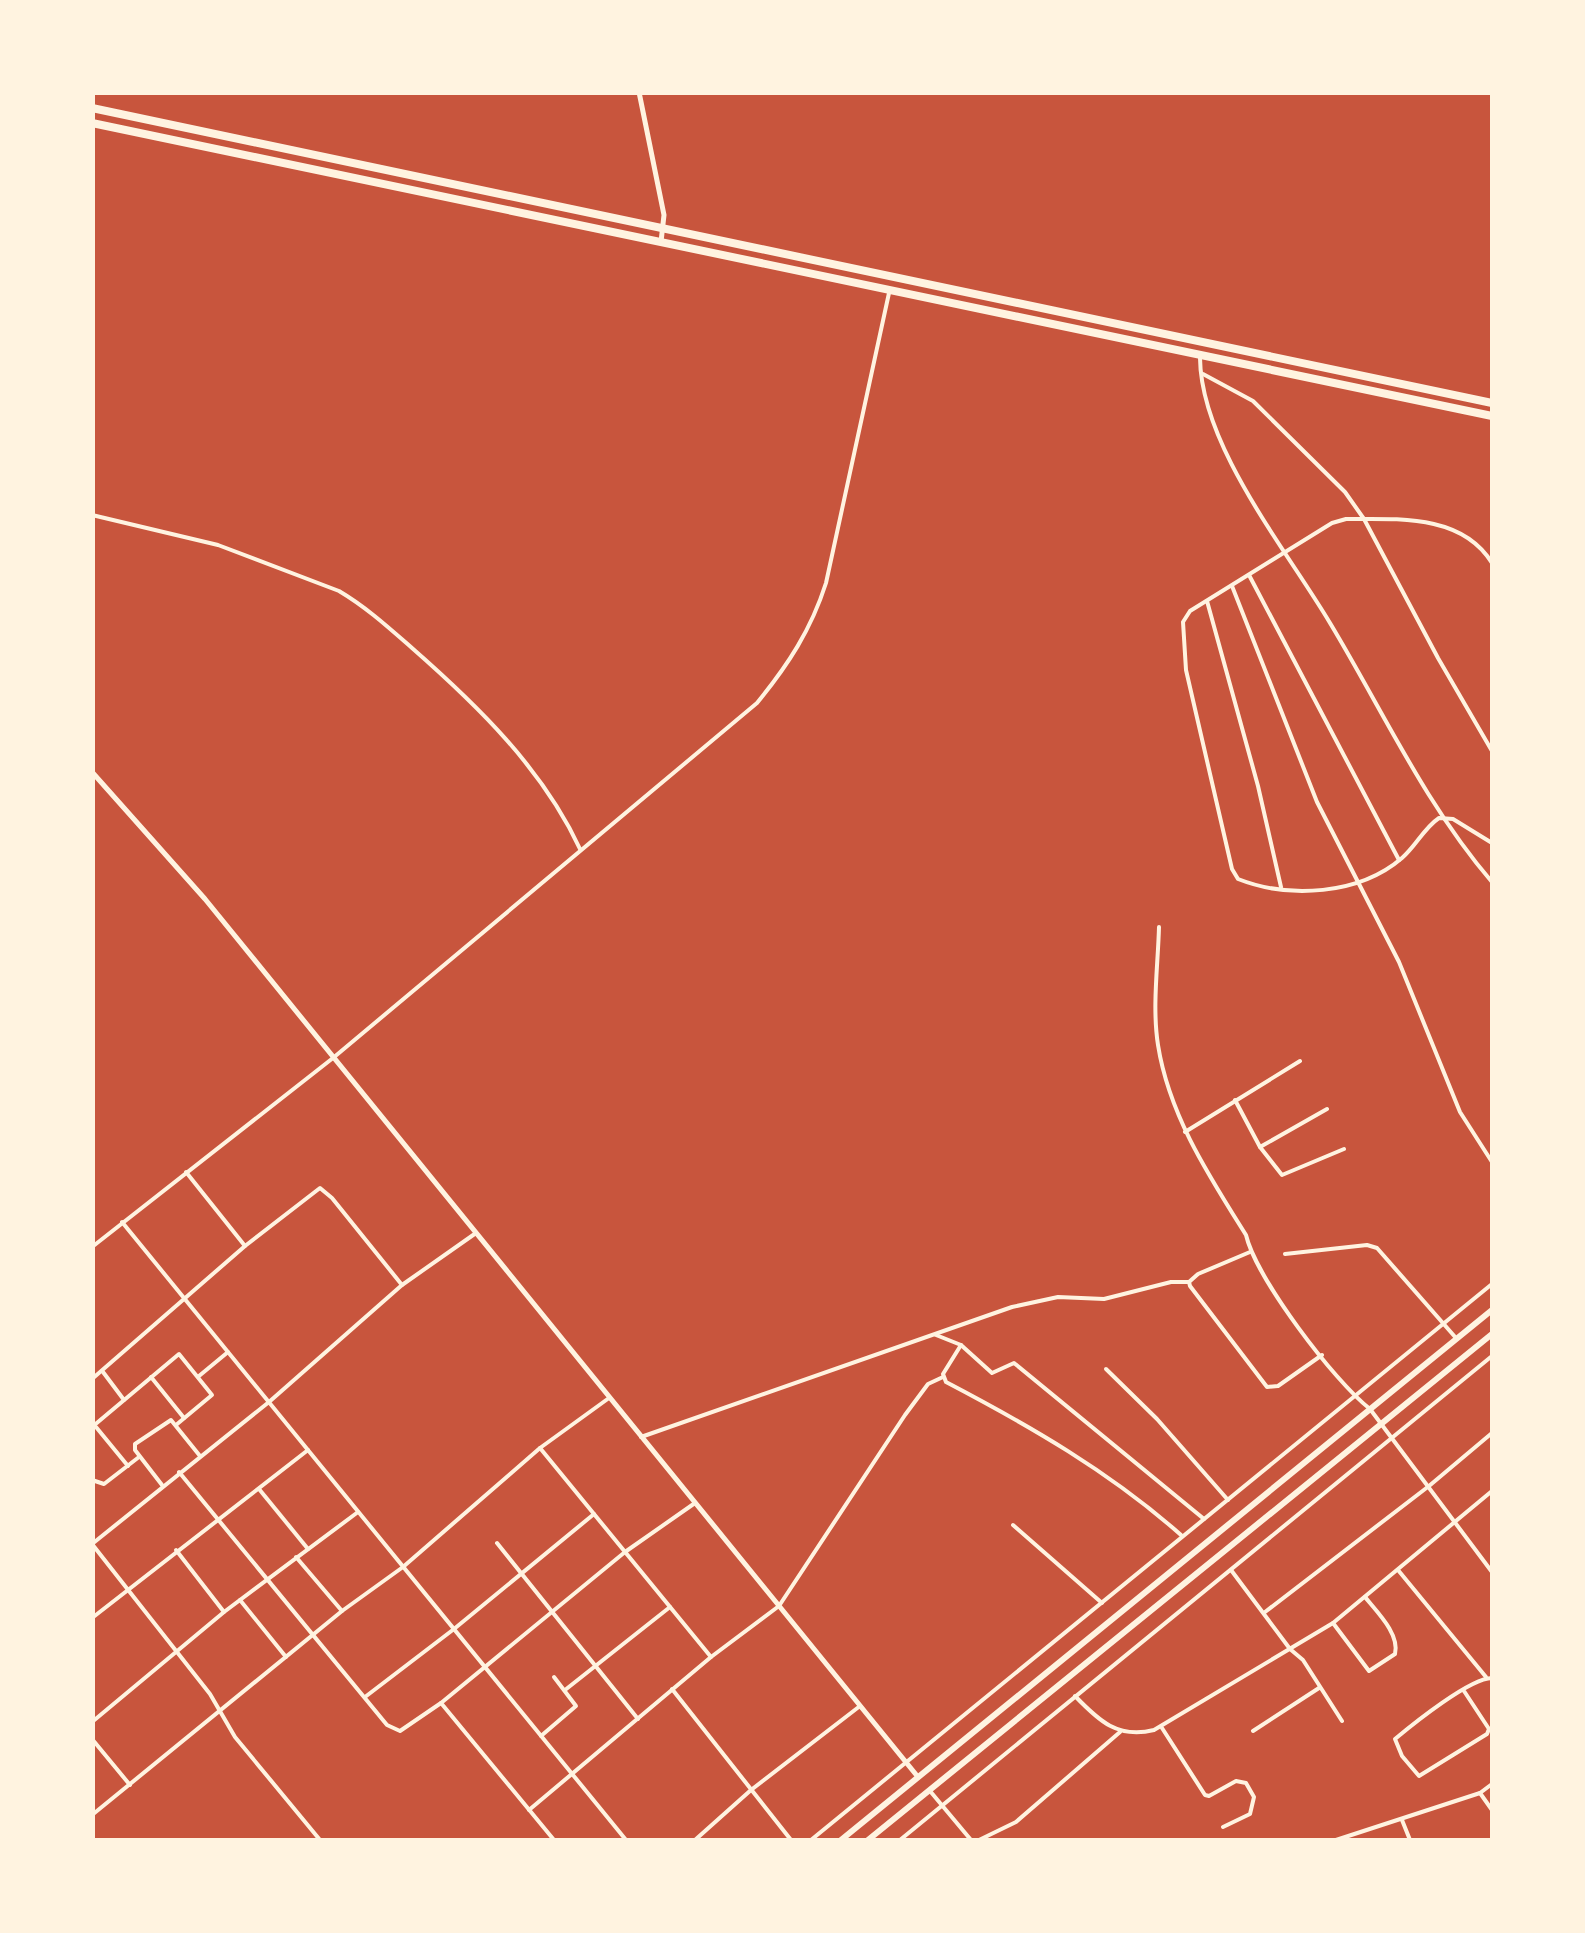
<svg xmlns="http://www.w3.org/2000/svg" width="1585" height="1933" font-family="Poppins,sans-serif">
	<style>
		.lines { fill: none; stroke-linecap: round; stroke-linejoin: round }
		.minor { stroke: #fff3e0; stroke-width: 4 }
		.tertiary { stroke: #fff3e0; stroke-width: 5 }
		.primary { stroke: #fff3e0; stroke-width: 6 }
		.trunk { stroke: #fff3e0; stroke-width: 8 }
	</style>
	<rect width="100%" height="100%" fill="#c8553d"/>
	<g class="lines">
		<g class="minor">
			<path d="M1200,358C1201,446 1286,549 1330,623C1383,711 1425,804 1492,882"/>
			<polyline points="1203,374 1253,401 1345,492 1364,519 1438,658 1492,751"/>
			<path d="M92,515L218,545L339,591C366,607 388,627 412,648C477,705 543,769 580,849"/>
			<path d="M1492,563C1462,514 1398,519 1346,519L1332,523L1190,611L1183,622L1186,670L1232,869L1238,879C1289,899 1359,895 1402,858C1416,846 1424,828 1439,818L1453,819L1492,843"/>
			<polyline points="1249,575 1399,860"/>
			<polyline points="1232,586 1317,802 1399,962 1460,1112 1492,1162"/>
			<polyline points="1207,601 1258,786 1281,887"/>
			<path d="M1159,927C1158,965 1152,1007 1158,1045C1169,1115 1209,1176 1246,1235C1256,1278 1334,1381 1370,1409L1492,1572"/>
			<polyline points="1235,1100 1260,1147 1282,1175 1344,1149"/>
			<polyline points="1185,1132 1300,1061"/>
			<polyline points="1260,1147 1327,1109"/>
			<polyline points="186,1172 245,1246"/>
			<polyline points="122,1222 626,1840"/>
			<path d="M92,1247L333,1058L757,703C788,665 811,630 826,583L889,293"/>
			<polyline points="1250,1252 1198,1274 1189,1282 1190,1286 1267,1387 1278,1386 1322,1355"/>
			<polyline points="1285,1254 1367,1245 1377,1248 1456,1338"/>
			<polyline points="936,1335 961,1345 992,1373 1014,1363 1204,1519"/>
			<path d="M961,1345L943,1374L946,1382C1030,1426 1110,1472 1181,1535"/>
			<polyline points="1106,1369 1157,1419 1228,1500"/>
			<polyline points="103,1372 124,1400"/>
			<polyline points="199,1376 228,1352"/>
			<polyline points="151,1377 184,1418"/>
			<polyline points="92,1379 245,1246 320,1188 332,1198 402,1285"/>
			<polyline points="92,1427 179,1354 212,1395 176,1425"/>
			<polyline points="96,1427 128,1466"/>
			<polyline points="641,1437 1012,1307 1058,1297 1104,1299 1171,1282 1189,1282"/>
			<polyline points="540,1448 711,1657"/>
			<polyline points="179,1472 387,1725 400,1731 441,1703 625,1552 695,1503"/>
			<polyline points="92,1480 104,1484 139,1457"/>
			<polyline points="162,1485 135,1450 135,1444 171,1420 200,1456"/>
			<polyline points="259,1489 308,1549"/>
			<polyline points="1013,1525 1102,1603"/>
			<polyline points="497,1543 638,1719"/>
			<polyline points="92,1544 269,1402 402,1285 476,1233"/>
			<polyline points="92,1544 210,1694 235,1737 320,1840"/>
			<polyline points="176,1550 224,1612"/>
			<polyline points="296,1557 342,1611"/>
			<polyline points="1231,1570 1290,1649 1303,1660 1342,1721"/>
			<polyline points="1398,1570 1486,1677"/>
			<polyline points="240,1600 286,1657"/>
			<polyline points="1265,1612 1429,1486 1492,1433"/>
			<polyline points="92,1618 308,1450"/>
			<path d="M1333,1623L1369,1671L1395,1654C1400,1634 1377,1612 1365,1597"/>
			<polyline points="672,1689 791,1840"/>
			<polyline points="565,1690 670,1607"/>
			<path d="M1464,1691L1489,1729L1487,1734L1419,1776L1402,1756L1395,1739C1413,1724 1470,1678 1492,1678"/>
			<path d="M1075,1696C1099,1721 1118,1739 1154,1730L1333,1623L1492,1491"/>
			<polyline points="365,1697 454,1629 594,1514"/>
			<polyline points="441,1703 554,1840"/>
			<polyline points="92,1722 224,1612 358,1512"/>
			<polyline points="1162,1728 1205,1795 1209,1796 1236,1781 1246,1783 1254,1797 1250,1814 1223,1827"/>
			<polyline points="1253,1731 1319,1688"/>
			<polyline points="541,1736 576,1706 554,1677"/>
			<polyline points="92,1739 130,1785"/>
			<polyline points="930,1791 971,1840"/>
			<polyline points="1480,1793 1492,1810"/>
			<polyline points="529,1810 711,1657 779,1606 905,1415 928,1384 943,1377"/>
			<polyline points="92,1815 342,1611 403,1567 540,1448 609,1398"/>
			<polyline points="1402,1820 1410,1840"/>
			<polyline points="695,1840 751,1790 860,1706"/>
			<polyline points="811,1840 1492,1284"/>
			<polyline points="900,1840 1492,1356"/>
			<polyline points="979,1840 1016,1822 1120,1732"/>
			<polyline points="1336,1840 1480,1793 1492,1784"/>
		</g>
		<g class="tertiary">
			<polyline points="639,92 664,215 661,242"/>
			<polyline points="92,772 205,899 918,1777"/>
		</g>
		<g class="primary">
			<polyline points="841,1840 1492,1310"/>
			<polyline points="868,1840 1492,1334"/>
		</g>
		<g class="trunk">
			<polyline points="92,108 1492,403"/>
			<polyline points="92,123 1492,416"/>
		</g>
	</g>
	<rect width="1585" height="1933" fill="none" stroke="#fff3e0" stroke-width="190"/>
</svg>
